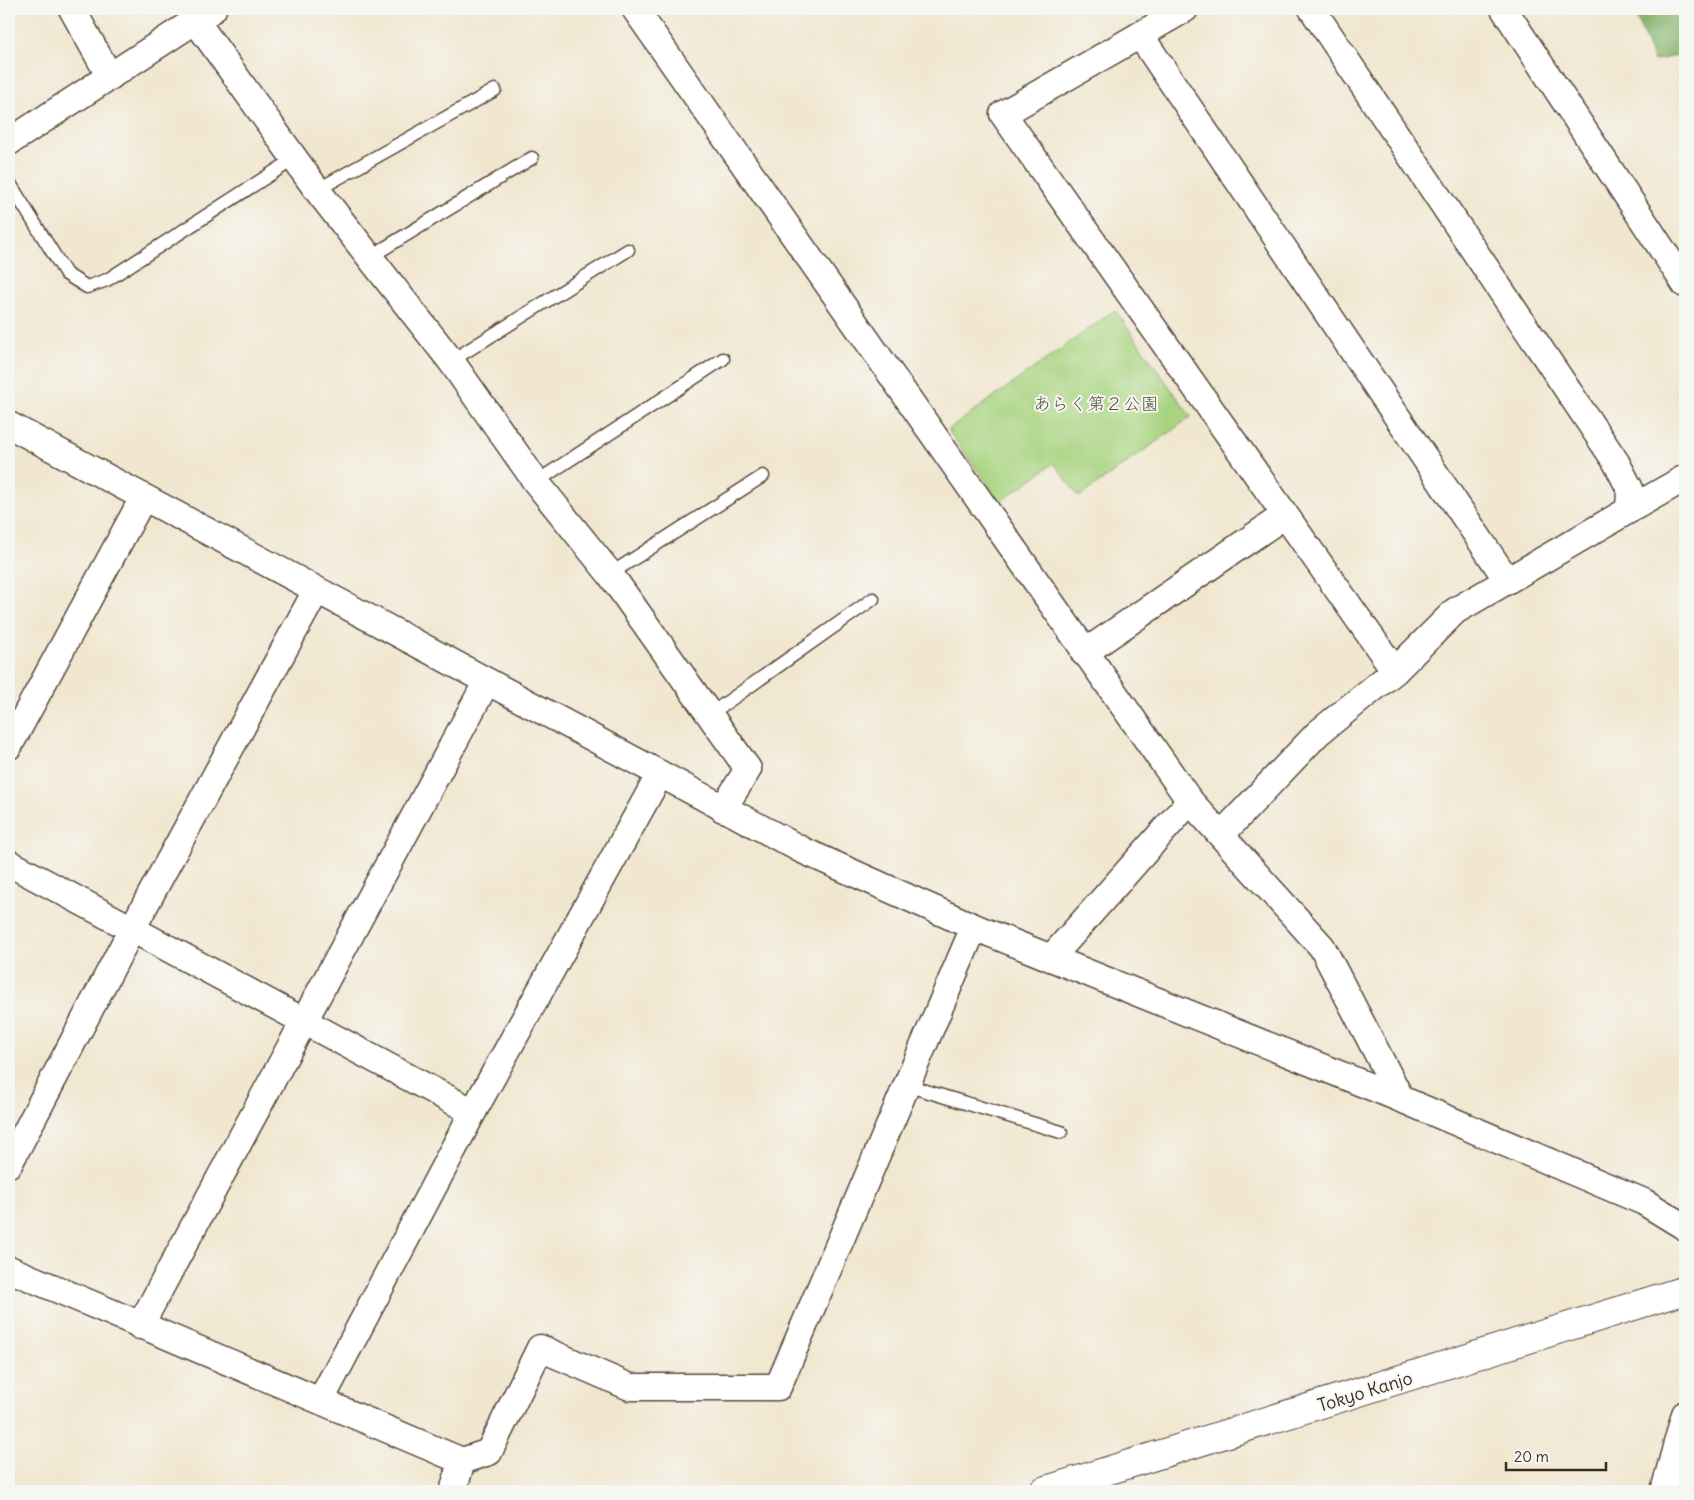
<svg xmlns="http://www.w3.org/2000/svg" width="1694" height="1500" font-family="Delius,'Klee One',sans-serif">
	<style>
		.green { fill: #a8d480; stroke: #727f4f }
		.forest { fill: #86b66e; stroke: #607046 }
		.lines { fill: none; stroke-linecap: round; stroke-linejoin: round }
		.lane-casing { stroke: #564639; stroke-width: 15 }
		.street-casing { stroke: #564639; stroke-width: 29 }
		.highway-casing { stroke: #564639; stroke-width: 30 }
		.lane { stroke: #fff; stroke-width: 12 }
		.street { stroke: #fff; stroke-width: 26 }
		.highway { stroke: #fff; stroke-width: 28 }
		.labels { text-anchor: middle; stroke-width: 4; stroke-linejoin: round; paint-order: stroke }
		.park-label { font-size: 18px; fill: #565436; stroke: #f6f6f2 }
		.street-label { font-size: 18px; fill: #3b2a1e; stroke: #f6f6f2 }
	</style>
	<rect width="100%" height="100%" fill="#f6f6f2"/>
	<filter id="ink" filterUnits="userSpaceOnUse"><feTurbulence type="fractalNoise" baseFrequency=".02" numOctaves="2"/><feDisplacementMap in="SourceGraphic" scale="10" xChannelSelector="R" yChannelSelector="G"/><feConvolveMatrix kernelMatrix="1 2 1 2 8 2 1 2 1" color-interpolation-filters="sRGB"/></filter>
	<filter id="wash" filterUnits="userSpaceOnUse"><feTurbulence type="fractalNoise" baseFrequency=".0096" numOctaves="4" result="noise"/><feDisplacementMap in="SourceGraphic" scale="20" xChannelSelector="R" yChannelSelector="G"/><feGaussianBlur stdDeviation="1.12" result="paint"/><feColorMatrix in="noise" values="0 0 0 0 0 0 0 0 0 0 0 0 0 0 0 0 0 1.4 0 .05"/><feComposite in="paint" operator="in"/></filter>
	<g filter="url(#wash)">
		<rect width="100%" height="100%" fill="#f1e7d0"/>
		<polygon class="green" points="1115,310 1191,417 1079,497 1054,463 1000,502 948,430"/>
		<polygon class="forest" points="1633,9 1685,9 1685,54 1654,61"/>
	</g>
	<g filter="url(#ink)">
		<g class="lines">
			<g class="lane-casing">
				<g id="lane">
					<polyline points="9,182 66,274 87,287 107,280 294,159"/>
					<polyline points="317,190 495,90"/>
					<polyline points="370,257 532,158"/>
					<polyline points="451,361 628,250"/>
					<polyline points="536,482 723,359"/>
					<polyline points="610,574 763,476"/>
					<polyline points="709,715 873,599"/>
					<polyline points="906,1085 1061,1132"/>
				</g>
			</g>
			<g class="street-casing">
				<g id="street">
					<polyline points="72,9 110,77"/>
					<polyline points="635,9 1190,801 1322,947 1401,1099"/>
					<polyline points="1185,9 1003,114 1395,671"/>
					<polyline points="1504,9 1685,284"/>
					<polyline points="196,21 317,190 451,361 536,482 610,574 748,769 723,809"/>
					<polyline points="1140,35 1507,580"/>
					<polyline points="9,142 213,9"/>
					<polyline points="9,425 802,850 974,927 1401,1099 1644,1202 1685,1227"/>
					<polyline points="1629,510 1685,478"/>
					<polyline points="1084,653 1285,515"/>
					<polyline points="9,746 143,498"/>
					<polyline points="1221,835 1318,733 1395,671 1455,611 1629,510 1630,489 1616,462 1312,9"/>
					<polyline points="9,863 473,1112"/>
					<polyline points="1051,958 1190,801"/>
					<polyline points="9,1164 132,929 316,591"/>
					<polyline points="9,1269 462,1461 489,1452 540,1348 630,1387 778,1387 974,927"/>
					<polyline points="140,1326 486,683"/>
					<polyline points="321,1400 473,1112 660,774"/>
					<polyline points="453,1491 462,1461"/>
					<polyline points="1664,1491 1685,1414"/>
				</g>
			</g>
			<g class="highway-casing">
				<polyline id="highway" points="1043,1491 1685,1290"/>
			</g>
			<use href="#lane" class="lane"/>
			<use href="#street" class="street"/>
			<use href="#highway" class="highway"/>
		</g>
	</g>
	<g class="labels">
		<g class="park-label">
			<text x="1096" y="410">あらく第２公園</text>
		</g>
		<g class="street-label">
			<text transform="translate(1365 1392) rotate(-17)" y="6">Tokyo Kanjo</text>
		</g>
	</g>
	<rect width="1694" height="1500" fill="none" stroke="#f6f6f2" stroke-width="30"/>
	<path d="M1506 1462v8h100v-8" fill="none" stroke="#3b2a1e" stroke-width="2.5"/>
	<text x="1514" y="1462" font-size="15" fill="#3b2a1e" stroke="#f6f6f2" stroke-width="4" paint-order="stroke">20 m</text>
</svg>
